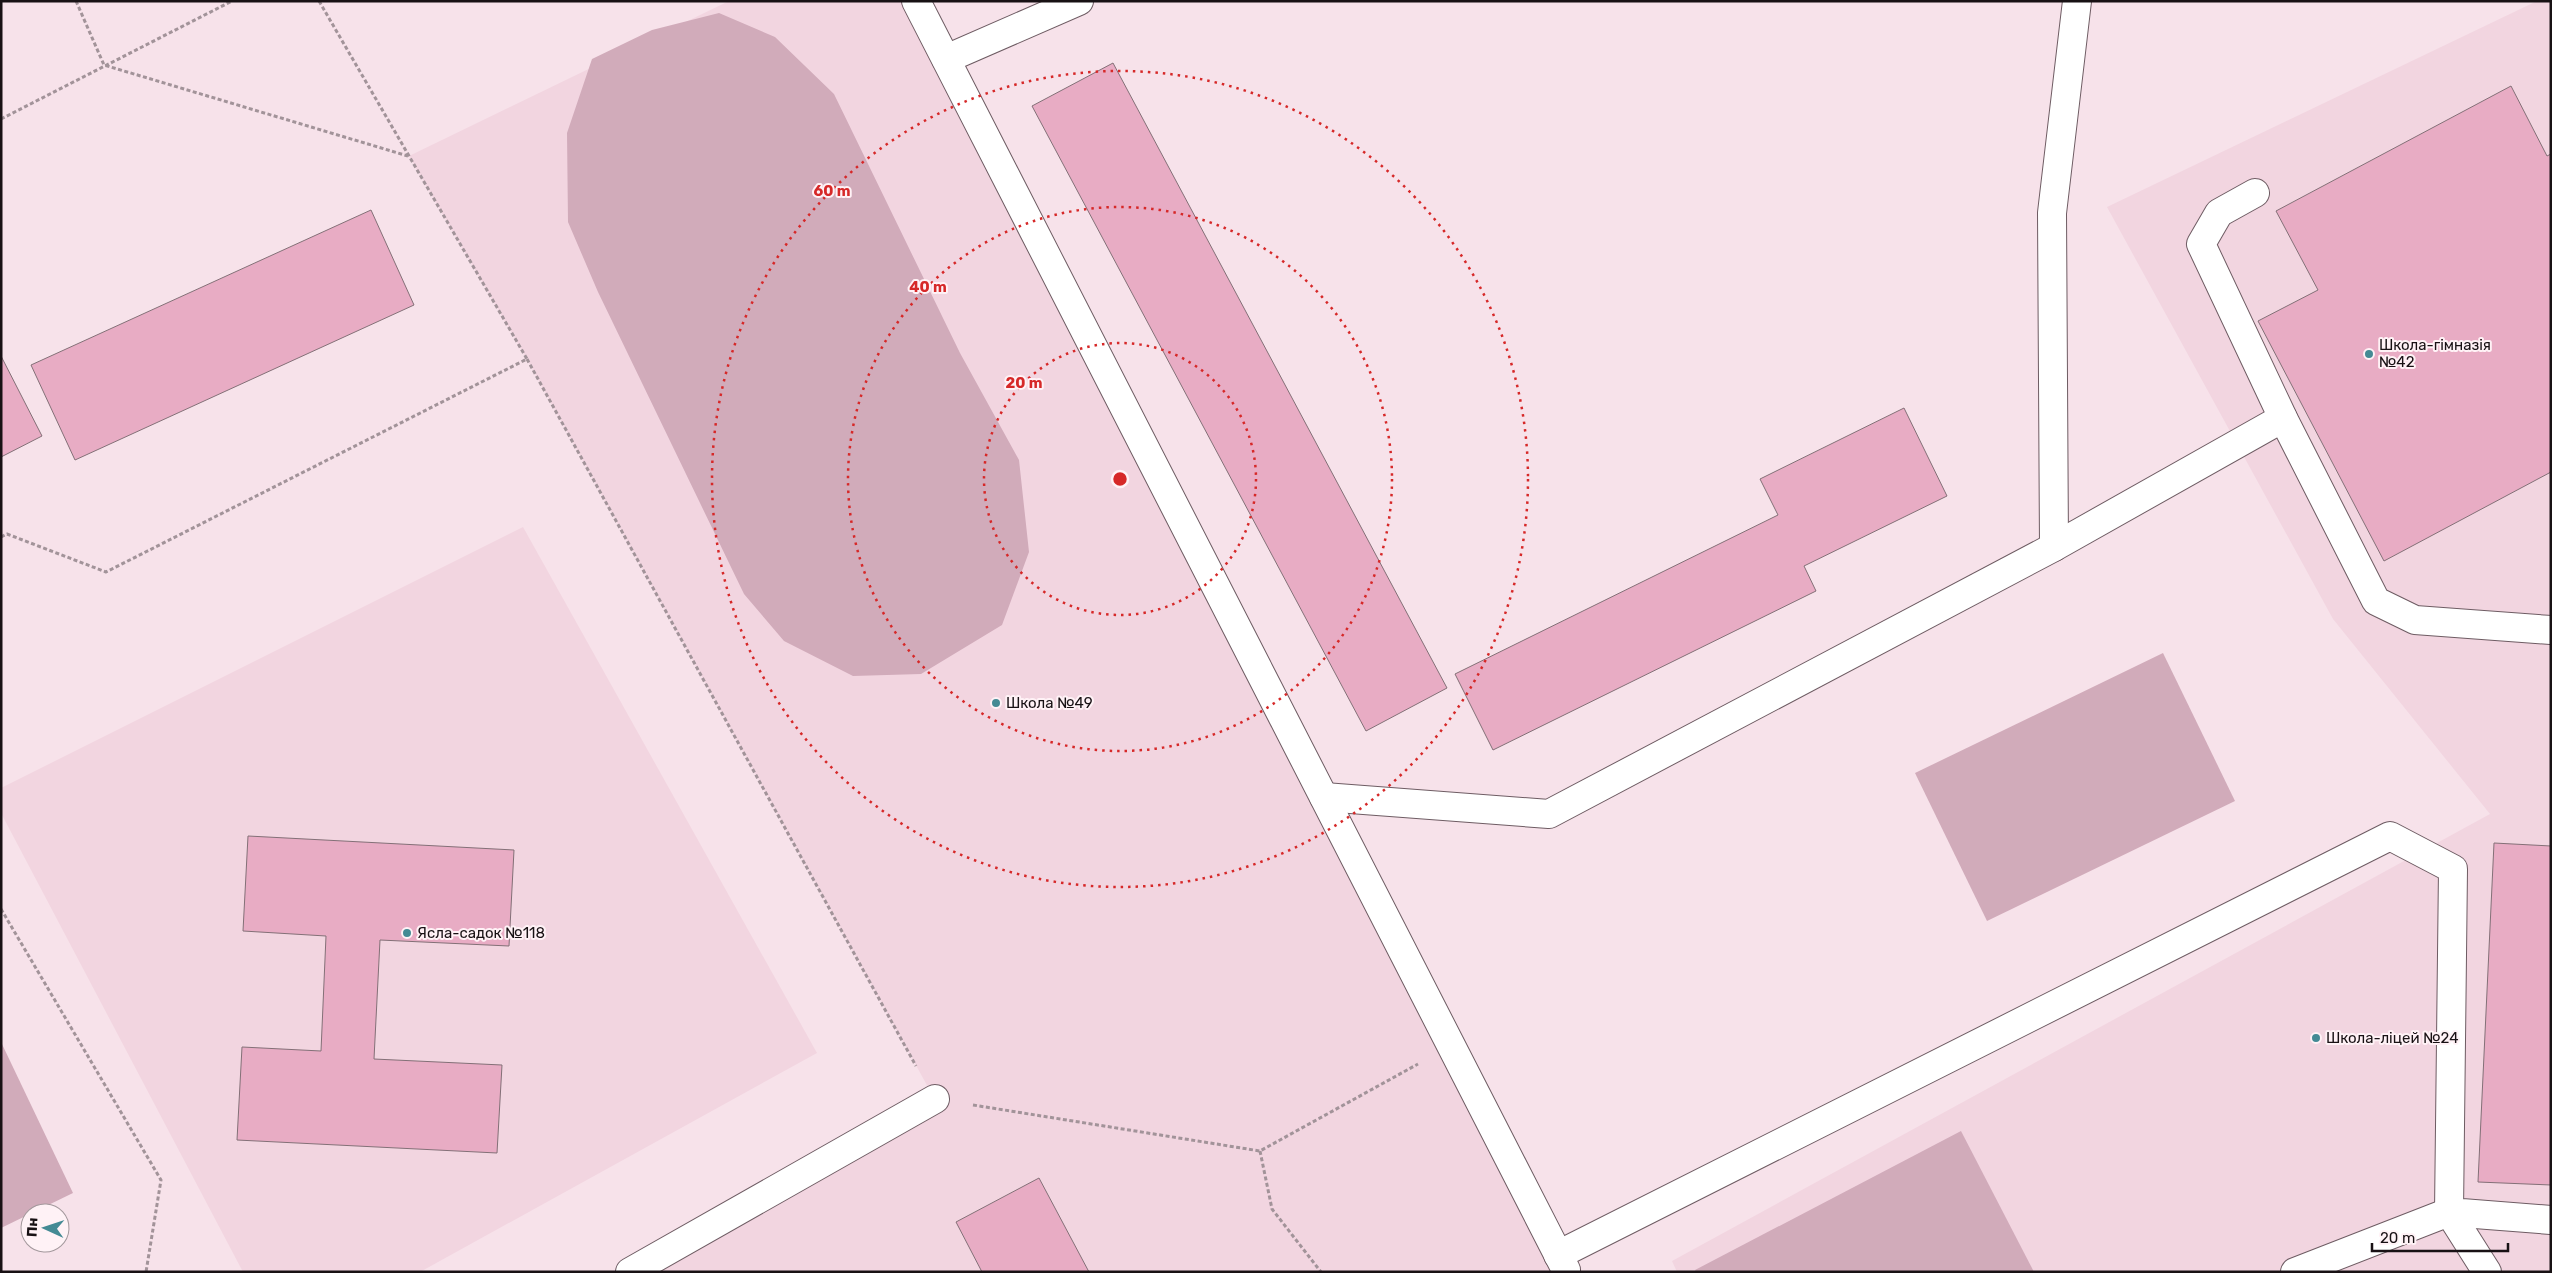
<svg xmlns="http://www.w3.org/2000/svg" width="2552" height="1273" font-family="Rubik,sans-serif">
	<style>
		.built { fill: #f2d5e0 }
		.green { fill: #d1abba }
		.building { fill: #e8acc4; stroke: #837077 }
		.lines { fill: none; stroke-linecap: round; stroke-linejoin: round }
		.minor-casing { stroke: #6e5c63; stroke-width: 30 }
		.path { stroke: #a29399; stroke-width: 3; stroke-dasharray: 4 2.5; stroke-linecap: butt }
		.minor { stroke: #fff; stroke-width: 28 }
		.ring { fill: none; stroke: #d62828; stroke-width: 2.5; stroke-dasharray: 2.5 5 }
		.poi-dot { fill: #448a94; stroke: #fff2f6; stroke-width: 2 }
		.labels { text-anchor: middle; stroke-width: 4; stroke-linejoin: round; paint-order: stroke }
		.poi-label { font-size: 15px; fill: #181114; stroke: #fff2f6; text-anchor: start }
		.centre { fill: #d62828; stroke: #fff2f6; stroke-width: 2.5 }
		.ring-label { font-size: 15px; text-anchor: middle; font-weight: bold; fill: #d62828; stroke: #fff2f6; stroke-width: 4; stroke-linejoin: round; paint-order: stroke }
	</style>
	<rect width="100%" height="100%" fill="#f7e2ea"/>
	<g class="built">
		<polygon points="729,1 916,1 1567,1272 630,1272 934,1098 527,359 409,156"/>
		<polygon points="2537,1 2551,1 2551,1272 1677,1272 1672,1261 2490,814 2333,619 2107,207"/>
		<polygon points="523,527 817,1053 420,1272 243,1272 1,813 1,788"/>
	</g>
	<g class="green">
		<polygon points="719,13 775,37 834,94 960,353 1019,460 1029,552 1002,625 921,674 853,676 784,641 744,594 598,292 568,222 567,133 592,59 652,30"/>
		<polygon points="2163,653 2235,801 1987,921 1915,773"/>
		<polygon points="1,1042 73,1193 1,1228"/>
		<polygon points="1961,1131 2034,1272 1696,1272 1695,1270"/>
	</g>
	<g class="building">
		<polygon points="1113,63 1447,688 1366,731 1032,106"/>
		<polygon points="2511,86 2547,156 2551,154 2551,472 2384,561 2258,321 2318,290 2276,211"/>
		<polygon points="371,210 414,305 75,460 31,365"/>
		<polygon points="1,356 42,436 1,457"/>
		<polygon points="1904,408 1947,496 1804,566 1816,591 1493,750 1455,674 1778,515 1760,479"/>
		<polygon points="248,836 514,850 509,946 380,940 374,1059 502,1065 497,1153 237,1140 242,1047 321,1051 326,936 243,931"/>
		<polygon points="2494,843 2551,846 2551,1185 2478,1182"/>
		<polygon points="1039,1178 1089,1272 982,1272 956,1222"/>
	</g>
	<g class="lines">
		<g class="minor-casing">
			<g id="minor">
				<polyline points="916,1 1566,1270"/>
				<polyline points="946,59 1079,1"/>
				<polyline points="2255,193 2219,213 2201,244 2283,418 2376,601 2415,620 2551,630"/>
				<polyline points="2054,547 2052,213 2077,1"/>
				<polyline points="1324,797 1549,814 2054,547 2283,418"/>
				<polyline points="1558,1255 2390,836 2453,869 2449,1212 2551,1220"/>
				<polyline points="630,1272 935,1099"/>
				<polyline points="2295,1272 2449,1212 2487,1272"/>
			</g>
		</g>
		<g class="path">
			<polyline points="76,1 104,65 408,156"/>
			<polyline points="1,119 232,1"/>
			<polyline points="527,359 916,1066"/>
			<polyline points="1,537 7,534 106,572 527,359 319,1"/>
			<polyline points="1,909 161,1180 146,1272"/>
			<polyline points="973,1105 1260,1151 1418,1064"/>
			<polyline points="1260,1151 1272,1209 1321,1272"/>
		</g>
		<use href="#minor" class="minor"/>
	</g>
	<g class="ring">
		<circle cx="1120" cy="479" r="136"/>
		<circle cx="1120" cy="479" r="272"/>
		<circle cx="1120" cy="479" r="408"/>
	</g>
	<g class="poi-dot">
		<circle cx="2369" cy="354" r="5"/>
		<circle cx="996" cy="703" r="5"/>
		<circle cx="407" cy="933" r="5"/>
		<circle cx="2316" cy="1038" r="5"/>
	</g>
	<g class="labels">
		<g class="poi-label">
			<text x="2379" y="350">Школа-гімназія<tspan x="2379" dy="17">№42</tspan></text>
			<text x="1006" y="708">Школа №49</text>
			<text x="417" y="938">Ясла-садок №118</text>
			<text x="2326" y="1043">Школа-ліцей №24</text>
		</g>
	</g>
	<circle cx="1120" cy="479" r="8" class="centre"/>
	<g class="ring-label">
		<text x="832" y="196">60 m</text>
		<text x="928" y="292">40 m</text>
		<text x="1024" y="388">20 m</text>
	</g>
	<rect width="2552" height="1273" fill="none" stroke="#181114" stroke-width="5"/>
	<g transform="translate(45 1228) rotate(273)"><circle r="24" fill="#fff2f6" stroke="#a3989c"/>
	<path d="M0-4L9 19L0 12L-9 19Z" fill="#448a94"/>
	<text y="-8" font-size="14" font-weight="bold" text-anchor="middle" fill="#181114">Пн</text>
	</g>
	<path d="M2372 1243v8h136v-8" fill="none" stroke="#181114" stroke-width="2.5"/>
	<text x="2380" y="1243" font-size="15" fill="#181114" stroke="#fff2f6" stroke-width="4" paint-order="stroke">20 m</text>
</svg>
